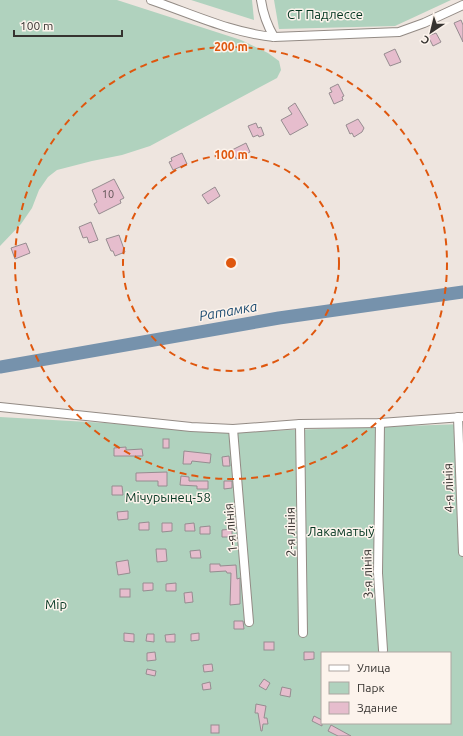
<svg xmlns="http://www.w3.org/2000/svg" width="463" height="736" font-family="Ubuntu,sans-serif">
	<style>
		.green { fill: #b0d2be; fill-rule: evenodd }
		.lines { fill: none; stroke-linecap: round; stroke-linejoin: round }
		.river { stroke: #7692ac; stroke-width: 13 }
		.building { fill: #e6bdcd; stroke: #968c90 }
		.minor-casing { stroke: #938b85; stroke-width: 10 }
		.minor { stroke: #fff; stroke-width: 8 }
		.ring { fill: none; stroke: #df570e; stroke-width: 2; stroke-dasharray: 7 5 }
		.labels { text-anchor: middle; stroke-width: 3; stroke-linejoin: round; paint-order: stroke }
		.number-label { font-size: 11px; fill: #625657 }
		.park-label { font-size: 13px; fill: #01341e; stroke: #fcf3ec }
		.street-label { font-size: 13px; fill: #363330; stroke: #fcf3ec }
		.water-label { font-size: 14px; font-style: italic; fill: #1f4e73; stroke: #fcf3ec }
		.centre { fill: #df570e; stroke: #fcf3ec; stroke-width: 2 }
		.ring-label { font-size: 12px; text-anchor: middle; font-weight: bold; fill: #df570e; stroke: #fcf3ec; stroke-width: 3; stroke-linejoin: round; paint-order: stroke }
	</style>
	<rect width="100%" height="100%" fill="#eee5df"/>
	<g class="green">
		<polygon points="0,0 117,0 241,40 268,53 279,61 281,70 277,78 150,146 122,155 92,161 57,170 48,177 39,190 32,208 21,224 0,246"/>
		<polygon points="191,0 252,0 254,20"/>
		<polygon points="274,0 451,0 395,26 279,29"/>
		<path d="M0,417L106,423L232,432L463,424V736H0ZM322,653H450V723H322Z"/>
	</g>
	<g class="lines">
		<polyline class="river" points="0,367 279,318 463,292"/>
	</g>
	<g class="building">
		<polygon points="461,20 463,25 463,42 454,23"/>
		<polygon points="436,33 441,42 433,46 428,36"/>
		<polygon points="395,49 401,62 390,66 384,54"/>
		<polygon points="338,84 344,96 342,97 343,100 334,104 329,93 332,92 330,88"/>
		<polygon points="295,103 308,125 290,135 281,120 292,114 288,108"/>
		<polygon points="358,119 364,128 362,132 354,137 352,133 350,134 346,125"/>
		<polygon points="256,123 258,128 261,127 264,135 259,137 258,135 253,137 248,126"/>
		<polygon points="246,143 250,152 236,159 232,150"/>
		<polygon points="182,153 187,164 173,170 169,162 172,161 171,158"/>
		<polygon points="114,179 124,198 120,200 121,203 99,214 94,204 97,202 92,190"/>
		<polygon points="215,187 220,196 208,204 202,195"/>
		<polygon points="91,222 98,240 89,243 87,237 83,238 79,227"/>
		<polygon points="119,235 125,252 115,256 113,251 111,251 106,239"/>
		<polygon points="26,243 30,253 15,259 11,248"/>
		<rect x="163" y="439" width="6" height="9"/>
		<polygon points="126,447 126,450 142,449 143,456 114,456 114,448"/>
		<polygon points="184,451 211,454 210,463 192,461 191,464 183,464"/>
		<polygon points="229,456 230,466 223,466 222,457"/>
		<polygon points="167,472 167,486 158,486 158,481 136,481 136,473"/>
		<polygon points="181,476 189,477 189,481 208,481 208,489 197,489 197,486 180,485"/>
		<polygon points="224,481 232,481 232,488 224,489"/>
		<polygon points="112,486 122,486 123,495 112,495"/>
		<polygon points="128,511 128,519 118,520 117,512"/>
		<polygon points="149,522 149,530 139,530 139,523"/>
		<polygon points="162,523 172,523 172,531 162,532"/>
		<polygon points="194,523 195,531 185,531 185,524"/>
		<polygon points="210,526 210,534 200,534 200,527"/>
		<polygon points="232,529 232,537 222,537 222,530"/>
		<polygon points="156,549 166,549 167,561 157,562"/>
		<polygon points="200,550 201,558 191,558 190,551"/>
		<polygon points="128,560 130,573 118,575 116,562"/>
		<polygon points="210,564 220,564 220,566 236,565 237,579 240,578 240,604 230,605 231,573 227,573 226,571 210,572"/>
		<polygon points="143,583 153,583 153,590 143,591"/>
		<polygon points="176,583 176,591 166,591 166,584"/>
		<rect x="120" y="589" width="10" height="8"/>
		<polygon points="192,592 193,602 185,603 184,593"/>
		<polygon points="234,621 243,621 244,629 234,629"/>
		<polygon points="124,633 134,634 134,642 124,641"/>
		<polygon points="199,633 199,640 191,641 191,634"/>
		<polygon points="147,634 154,634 154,642 146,641"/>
		<polygon points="175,634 175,642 166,642 165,635"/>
		<rect x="264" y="642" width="10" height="8"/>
		<polygon points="155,652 156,660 147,661 147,653"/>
		<polygon points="304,652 314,652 314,659 304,660"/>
		<polygon points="212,664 213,671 204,672 203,665"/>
		<polygon points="147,669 156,671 155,676 146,674"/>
		<polygon points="264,679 270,683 266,690 259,686"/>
		<polygon points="210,682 211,689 203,690 202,684"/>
		<polygon points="282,687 291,689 290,697 280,695"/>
		<polygon points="256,704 266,706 264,718 267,718 268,724 263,724 262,731 261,731 258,713 255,713"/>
		<polygon points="314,716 322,720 322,726 312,721"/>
		<rect x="211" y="725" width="8" height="8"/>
		<polygon points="331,725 351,736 338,736 328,731"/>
	</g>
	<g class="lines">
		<g class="minor-casing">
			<g id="minor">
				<path d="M151,0C192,14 232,33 274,37L399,32L424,23L463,5"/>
				<path d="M261,0C263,14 267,25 274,37"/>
				<polyline points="0,407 191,427 233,429 300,424 380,423 463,417"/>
				<polyline points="458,417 463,552"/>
				<polyline points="380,423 378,573 383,650"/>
				<polyline points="300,424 303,633"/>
				<polyline points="233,429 249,622"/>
			</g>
		</g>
		<use href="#minor" class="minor"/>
	</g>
	<g class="ring">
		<circle cx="231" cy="263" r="108"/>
		<circle cx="231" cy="263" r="216"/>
	</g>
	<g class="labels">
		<g class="number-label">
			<text x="108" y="198">10</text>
		</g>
		<g class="park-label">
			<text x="325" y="19">СТ Падлессе</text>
			<text x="168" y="502">Мічурынец-58</text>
			<text x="341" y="536">Лакаматыў</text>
			<text x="56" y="609">Мір</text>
		</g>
		<g class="street-label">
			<text transform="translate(448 488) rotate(-92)" y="5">4-я лінія</text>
			<text transform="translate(230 528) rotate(-95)" y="5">1-я лінія</text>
			<text transform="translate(290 532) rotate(-91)" y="5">2-я лінія</text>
			<text transform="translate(367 574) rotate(-92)" y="5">3-я лінія</text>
		</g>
		<g class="water-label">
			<text transform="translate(228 311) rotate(-10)" y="5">Ратамка</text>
		</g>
	</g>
	<circle cx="231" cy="263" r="6" class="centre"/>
	<g class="ring-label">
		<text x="231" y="51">200 m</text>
		<text x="231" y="159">100 m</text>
	</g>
	<rect x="321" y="652" width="130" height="72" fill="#fcf3ec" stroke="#ada6a1"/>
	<rect x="329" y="665" width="20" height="6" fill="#ffffff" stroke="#ada6a1"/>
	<text x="357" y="672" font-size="12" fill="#363330">Улица</text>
	<rect x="329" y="682" width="20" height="12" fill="#b0d2be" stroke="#ada6a1"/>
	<text x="357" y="692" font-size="12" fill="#363330">Парк</text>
	<rect x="329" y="702" width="20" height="12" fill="#e6bdcd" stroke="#ada6a1"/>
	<text x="357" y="712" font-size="12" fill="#363330">Здание</text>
	<g transform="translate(431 32) rotate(215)" stroke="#fcf3ec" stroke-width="3" paint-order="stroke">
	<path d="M0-3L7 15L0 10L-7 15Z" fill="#363330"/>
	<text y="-6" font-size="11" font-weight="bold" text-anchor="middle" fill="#363330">С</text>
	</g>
	<path d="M14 30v6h108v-6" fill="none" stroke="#363330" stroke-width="2"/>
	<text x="20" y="30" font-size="12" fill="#363330" stroke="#fcf3ec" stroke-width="3" paint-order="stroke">100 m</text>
</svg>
